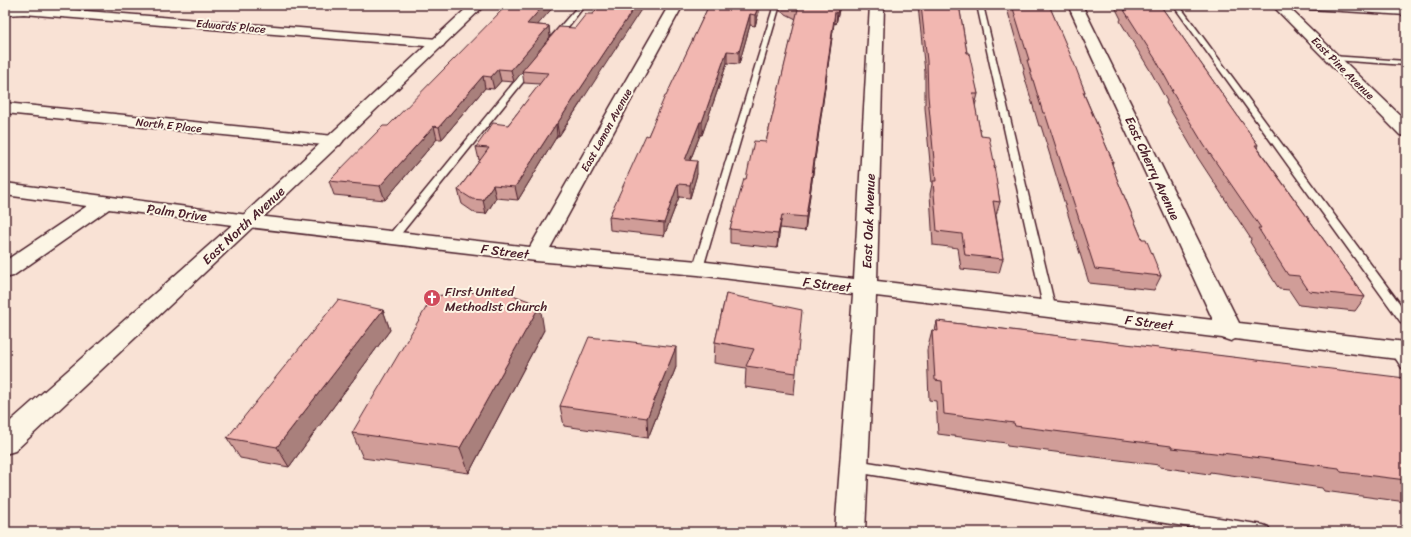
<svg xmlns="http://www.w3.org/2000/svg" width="1411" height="537" font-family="Sriracha,sans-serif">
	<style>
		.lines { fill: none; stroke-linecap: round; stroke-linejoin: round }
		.service-casing { stroke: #4a1f2b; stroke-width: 3 }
		.minor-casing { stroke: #4a1f2b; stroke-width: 3 }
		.tertiary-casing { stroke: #4a1f2b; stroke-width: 3 }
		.service { fill: #fcf5e5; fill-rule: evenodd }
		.minor { fill: #fcf5e5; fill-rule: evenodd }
		.tertiary { fill: #fcf5e5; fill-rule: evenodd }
		.wall { fill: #d09d98; stroke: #4a1f2b }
		.shaded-wall { fill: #a9807c; stroke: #4a1f2b }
		.building { fill: #f2b7b1; stroke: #4a1f2b }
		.labels { text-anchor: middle; stroke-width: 4; stroke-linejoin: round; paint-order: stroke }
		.far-street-label { font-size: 11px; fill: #4a1f2b; stroke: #fcf5e5 }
		.street-label { font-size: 13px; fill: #4a1f2b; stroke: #fcf5e5 }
		.poi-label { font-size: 13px; fill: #4a1f2b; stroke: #fcf5e5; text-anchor: start }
	</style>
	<rect width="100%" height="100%" fill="#f9e2d5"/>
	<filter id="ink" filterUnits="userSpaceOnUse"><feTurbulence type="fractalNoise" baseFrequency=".025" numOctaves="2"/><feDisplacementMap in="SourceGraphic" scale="8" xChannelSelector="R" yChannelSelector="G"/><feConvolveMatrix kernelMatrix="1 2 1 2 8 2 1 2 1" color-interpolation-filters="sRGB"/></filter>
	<g filter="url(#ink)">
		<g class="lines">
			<g class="service-casing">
				<g id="service">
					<polygon points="579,5 585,5 557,41 551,41 551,37"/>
					<polygon points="774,5 780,5 703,268 702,270 694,270 693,268"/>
					<polygon points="977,5 983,5 1056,311 1054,314 1046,314 1044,311"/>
					<polygon points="1173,5 1179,5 1406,312 1406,325 1402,324"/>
					<polygon points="1331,56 1406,61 1406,65 1334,60 1331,60"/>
					<polygon points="529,64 532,64 536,66 396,240 388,240 387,238 388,236"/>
					<path d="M1396,346C1407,349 1406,360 1406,370L1402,368L1390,350L1392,347Z"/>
					<polygon points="855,460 1263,525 1268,527 1271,532 1220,532 855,472 850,470 848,466 850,462"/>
				</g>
			</g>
			<g class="minor-casing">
				<g id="minor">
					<polygon points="669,5 683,5 550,248 698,261 854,279 870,5 884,5 877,281 1213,320 1068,5 1082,5 1239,323 1406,342 1406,360 1235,339 1231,341 1222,338 876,296 865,532 835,532 853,294 698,275 536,261 248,227 109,209 13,276 5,278 5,261 87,206 5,195 5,183 248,215 530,247"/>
					<polygon points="1272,5 1286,5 1406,121 1406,136 1400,135"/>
					<polygon points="1303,5 1373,5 1406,7 1406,15 1310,9 1305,8"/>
					<polygon points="24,6 438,39 443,40 445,43 443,46 438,47 24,14 5,15 5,7"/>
					<polygon points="5,103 334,136 340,137 343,141 340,145 334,146 5,113"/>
				</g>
			</g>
			<g class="tertiary-casing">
				<polygon id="tertiary" points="470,5 485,5 255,225 15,451 5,454 5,426 241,217"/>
			</g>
			<use href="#service" class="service"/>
			<use href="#minor" class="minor"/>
			<use href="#tertiary" class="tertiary"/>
		</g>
		<g class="wall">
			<polygon points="709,5 761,5 755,26 750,25 739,64 727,63 702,135 700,135 690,161 697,174 690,198 679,197 664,236 610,230 609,217 648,136"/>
			<polygon points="780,5 840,5 836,24 834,23 805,231 780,228 777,248 730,243 730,229 746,179 766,142 796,19 780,11"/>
			<polygon points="918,5 959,5 967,53 978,94 975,106 981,136 995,166 994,170 1000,202 996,215 1003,259 999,273 961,269 958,248 933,245 930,194 932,184 925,108 925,72"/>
			<polygon points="1006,5 1049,5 1085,92 1084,94 1113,162 1112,164 1117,179 1142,239 1161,276 1154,290 1089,283 1041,126 1039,126 1023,72 1024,69"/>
			<polygon points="1114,5 1160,5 1258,145 1257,147 1365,297 1355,311 1299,305 1289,290 1279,289 1250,242 1251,239 1198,158 1166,103 1167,101 1151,72 1120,21 1121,19"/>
			<polygon points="538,25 549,26 550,37 582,101 559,136 557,136 518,200 496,198 486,214 475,213 462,204 458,190 480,160 479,160 476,147 508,125 540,84 524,83 522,71 514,82 501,81 494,89 485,88 442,139 437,139 385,200 334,195 329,181 388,126"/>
			<polygon points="726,294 796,373 794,394 745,387 746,368 714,363 715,342"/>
			<polygon points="383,310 390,330 289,467 240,458 227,438"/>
			<polygon points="937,321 1406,379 1406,502 1324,491 1322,488 1210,472 1209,474 1160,467 1159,465 1007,446 1006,443 938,434 936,401 929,400 927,350 932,330 935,331"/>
			<polygon points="544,330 469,473 363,458 352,433"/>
			<polygon points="676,367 648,438 564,426 560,406"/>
		</g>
		<g class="shaded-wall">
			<polygon points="544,5 555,5 528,36 527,24"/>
			<polygon points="636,5 644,5 559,136 557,124"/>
			<polygon points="759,5 761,5 755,26 755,15"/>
			<polygon points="839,5 840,5 836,24 837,13"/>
			<polygon points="835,12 834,23 805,231 806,217"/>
			<polygon points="750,14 750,25 739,64 739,52"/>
			<polygon points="549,26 550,37 514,82 511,70"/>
			<polygon points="727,51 727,63 702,135 702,122"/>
			<polygon points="498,69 501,81 494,89 491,77"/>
			<polygon points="483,76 485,88 442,139 439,127"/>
			<polygon points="700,122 700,135 685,173 685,160"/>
			<polygon points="556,124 557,136 518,200 515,187"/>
			<polygon points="434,126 437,139 385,200 380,186"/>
			<polygon points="697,161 697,174 690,198 690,185"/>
			<polygon points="678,184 679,197 664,236 664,223"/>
			<polygon points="493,185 496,198 486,214 483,200"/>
			<polygon points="782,215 780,228 777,248 778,234"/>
			<polygon points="540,305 544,330 469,473 460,448"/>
			<polygon points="383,310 390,330 289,467 277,447"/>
			<polygon points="676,347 676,367 648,438 647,418"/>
		</g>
		<g class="building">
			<polygon points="507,5 544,5 527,24 549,26 511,70 498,69 491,77 483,76 439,127 434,126 380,186 329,181 383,126 388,126"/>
			<polygon points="600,5 636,5 557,124 556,124 515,187 493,185 483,200 472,199 458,190 489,148 476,147 493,123 508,125 548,73 522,71 559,27 575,28 586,14 593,14"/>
			<polygon points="709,5 759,5 755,15 750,14 739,52 727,51 702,122 700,122 685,160 697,161 690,185 678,184 664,223 609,217 646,135 648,136 665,96 666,96"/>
			<polygon points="791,5 839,5 837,13 835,12 806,217 782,215 778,234 730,229 744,179 746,179 754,141 766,142 798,9"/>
			<polygon points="921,5 959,5 967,53 969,53 978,94 973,94 981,136 989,137 995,166 994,166 1000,202 993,201 1003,259 965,255 962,234 937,231 933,181 936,181 928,96 927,61"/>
			<polygon points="1012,5 1049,5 1074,63 1085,92 1083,92 1113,162 1111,161 1117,179 1142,239 1146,239 1161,276 1095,269 1045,113 1043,113 1027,60 1029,60"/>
			<polygon points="1123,5 1160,5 1258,145 1255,145 1365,297 1309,291 1299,276 1288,275 1258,228 1261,228 1204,145 1171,90 1173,91 1156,60 1124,10 1126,11"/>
			<polygon points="499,290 540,305 460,448 352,433 433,296"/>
			<polygon points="726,294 802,310 796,373 746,366 754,349 715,342"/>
			<polygon points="338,300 383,310 277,447 227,438"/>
			<polygon points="937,321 1405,378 1406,379 1406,480 1341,472 1339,468 1222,453 1223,454 1172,448 1171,446 1015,426 1014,423 944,414 942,381 935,380 932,330 938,331"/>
			<polygon points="589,337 676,347 647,418 560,406"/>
			<polygon points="947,530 960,532 947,532"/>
		</g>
	</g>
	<defs>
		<g id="church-disc" transform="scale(0.9)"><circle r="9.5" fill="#d1495b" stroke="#fcf5e5"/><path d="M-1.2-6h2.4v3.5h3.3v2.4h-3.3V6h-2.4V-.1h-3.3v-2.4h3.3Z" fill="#fff"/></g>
	</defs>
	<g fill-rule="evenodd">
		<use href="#church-disc" x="432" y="298"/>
	</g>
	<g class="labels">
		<g class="far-street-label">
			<text transform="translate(231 26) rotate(5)" y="4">Edwards Place</text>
			<text transform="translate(1343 68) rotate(45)" y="4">East Pine Avenue</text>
			<text transform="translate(169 125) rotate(6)" y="4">North E Place</text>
			<text transform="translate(606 130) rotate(-61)" y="4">East Lemon Avenue</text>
		</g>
		<g class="street-label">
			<text transform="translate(1153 168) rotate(65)" y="5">East Cherry Avenue</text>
			<text transform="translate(177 212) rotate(8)" y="5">Palm Drive</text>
			<text transform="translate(868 221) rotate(-88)" y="5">East Oak Avenue</text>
			<text transform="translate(243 225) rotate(-43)" y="5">East North Avenue</text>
			<text transform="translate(505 251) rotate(7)" y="5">F Street</text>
			<text transform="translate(827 284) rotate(7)" y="5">F Street</text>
			<text transform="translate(1149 322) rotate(7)" y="5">F Street</text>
		</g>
		<g class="poi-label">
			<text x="445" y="296">First United<tspan x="445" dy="15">Methodist Church</tspan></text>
		</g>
	</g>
	<rect width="1411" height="537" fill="none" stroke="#fcf5e5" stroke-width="20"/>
	<rect x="10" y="10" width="1391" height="517" fill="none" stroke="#4a1f2b" stroke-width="1.5" filter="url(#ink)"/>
</svg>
